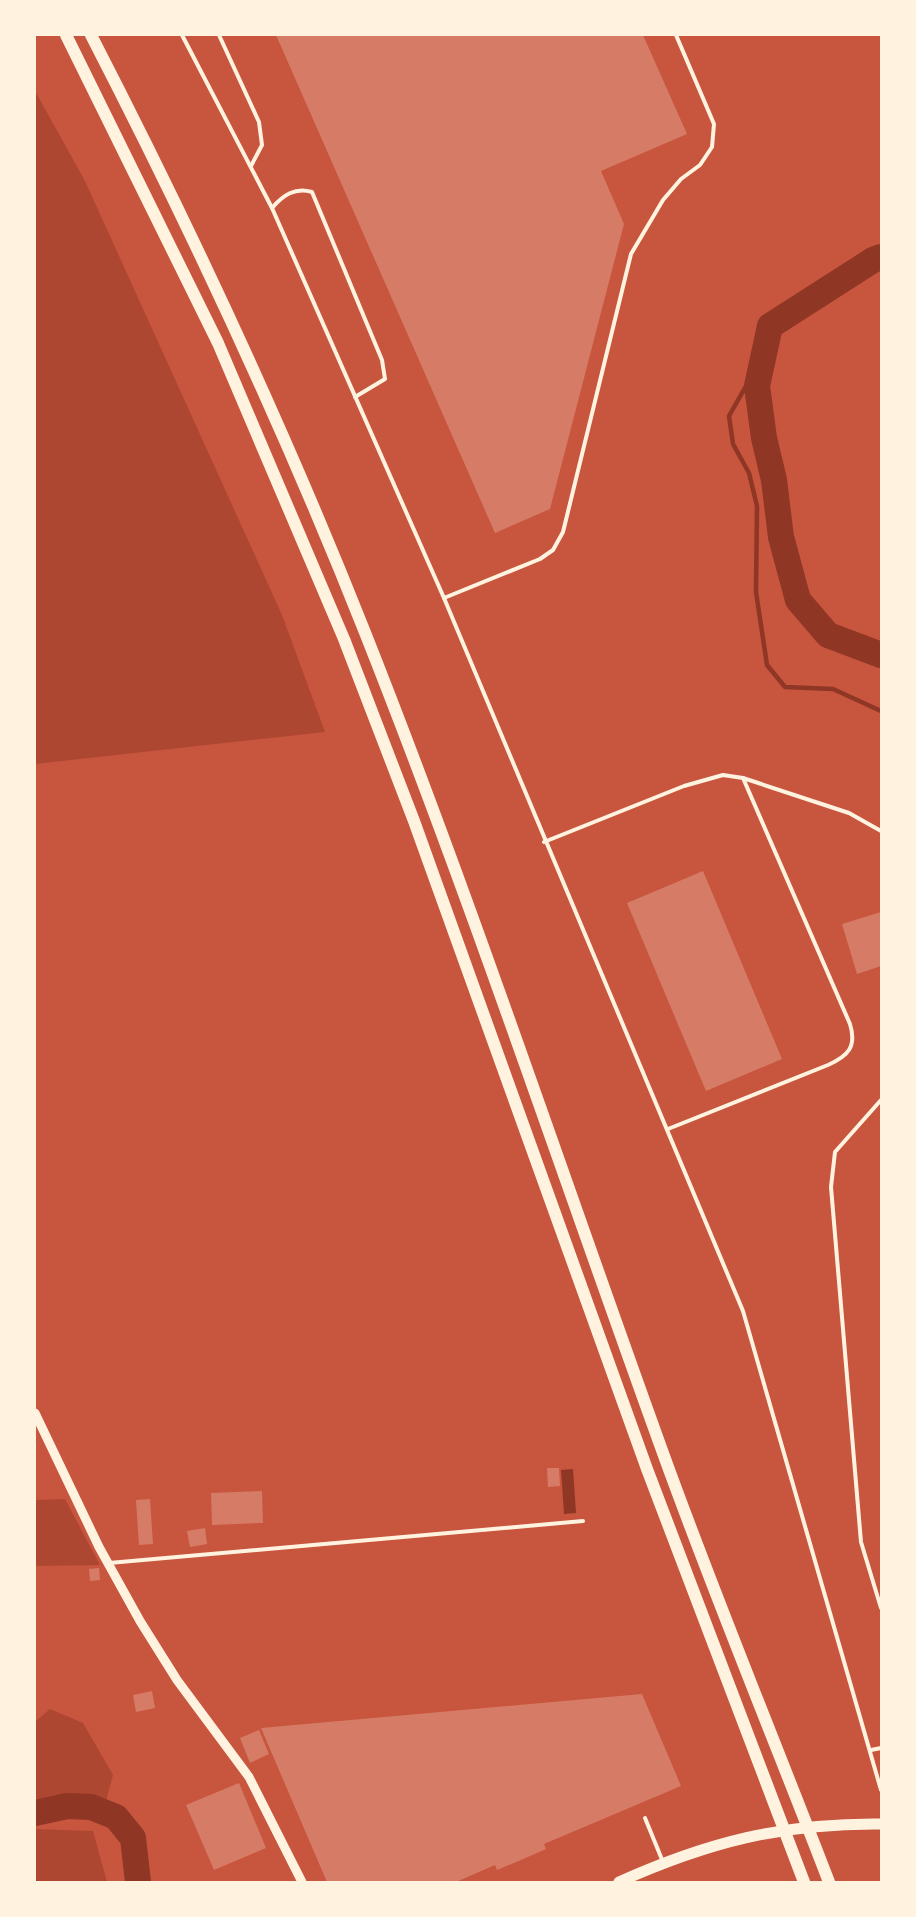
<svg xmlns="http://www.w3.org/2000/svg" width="916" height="1917" font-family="Helvetica,sans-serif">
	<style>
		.green { fill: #ae4732 }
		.water { fill: #8f3625 }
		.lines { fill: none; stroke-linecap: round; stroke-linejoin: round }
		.stream { stroke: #8f3625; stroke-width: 4.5 }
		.river { stroke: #8f3625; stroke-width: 26 }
		.building { fill: #d67c66 }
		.service { stroke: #fff3e0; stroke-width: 4 }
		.tertiary { stroke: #fff3e0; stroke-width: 9 }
		.primary { stroke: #fff3e0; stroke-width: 11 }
		.motorway { stroke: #fff3e0; stroke-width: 12 }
	</style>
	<rect width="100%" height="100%" fill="#c8553d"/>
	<g class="green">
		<polygon points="35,91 85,181 282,615 325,732 35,764"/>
		<polygon points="65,1499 100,1565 35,1566 35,1500"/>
		<polygon points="50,1709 83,1723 113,1775 106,1801 65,1796 35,1799 35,1722"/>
		<polygon points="35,1829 93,1831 107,1882 35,1882"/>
	</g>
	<polygon class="water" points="573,1469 576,1513 564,1514 561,1470"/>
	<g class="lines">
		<polyline class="stream" points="763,356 729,416 733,444 749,473 757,506 756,592 767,665 785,687 833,689 881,711"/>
		<g class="river">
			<polyline points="881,257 873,260 770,326 757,386 764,438 774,480 781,537 798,600 828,635 881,655"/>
			<polyline points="35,1813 67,1806 91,1807 116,1817 133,1838 138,1882"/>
		</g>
	</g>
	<g class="building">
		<polygon points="276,35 643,35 687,134 601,171 624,224 550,509 495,533"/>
		<polygon points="703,871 782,1059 706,1091 627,903"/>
		<polygon points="881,912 881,966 857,974 842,924"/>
		<polygon points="547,1468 559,1468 560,1486 548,1487"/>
		<polygon points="262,1491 263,1523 212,1525 211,1493"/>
		<polygon points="150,1499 153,1544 139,1545 136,1500"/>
		<polygon points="205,1528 207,1544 190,1547 187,1531"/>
		<polygon points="99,1568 100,1580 90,1581 89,1569"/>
		<polygon points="152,1691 155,1708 136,1712 133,1695"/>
		<polygon points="642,1694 681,1786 544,1844 546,1849 521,1860 497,1870 495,1865 456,1882 327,1882 261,1728"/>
		<polygon points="259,1730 269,1754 250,1763 240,1738"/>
		<polygon points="239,1783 266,1848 214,1870 186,1805"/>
	</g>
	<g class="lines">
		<g class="service">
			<polyline points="182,35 272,208 444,598 743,1311 881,1790"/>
			<polyline points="219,35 259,122 262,145 251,166"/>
			<path d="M272,208C283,195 295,187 312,192L382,360L385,379L355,397"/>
			<polyline points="444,598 540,559 553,550 563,532 631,254 663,200 681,179 700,165 712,147 714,124 676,35"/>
			<polyline points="544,842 684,786 723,775 743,778 849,813 881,831"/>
			<polyline points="881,1100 835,1152 831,1187 861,1542 881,1608"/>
			<path d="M668,1129L828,1065C848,1056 857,1047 850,1024L743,778"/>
			<polyline points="109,1563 583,1521"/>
			<polyline points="871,1750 881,1748"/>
			<polyline points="645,1818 663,1862"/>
		</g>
		<polyline class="tertiary" points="35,1413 99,1547 140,1621 177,1680 249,1777 302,1882"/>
		<path class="primary" d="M619,1882C708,1842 783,1823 881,1824"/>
		<g class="motorway">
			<polyline points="66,35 218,343 344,639 414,821 647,1469 804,1882"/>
			<path d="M91,35C192,231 285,430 366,635C473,905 564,1180 663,1453C715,1597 774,1739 829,1882"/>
		</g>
	</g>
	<rect width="916" height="1917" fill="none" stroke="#fff3e0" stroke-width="72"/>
</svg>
